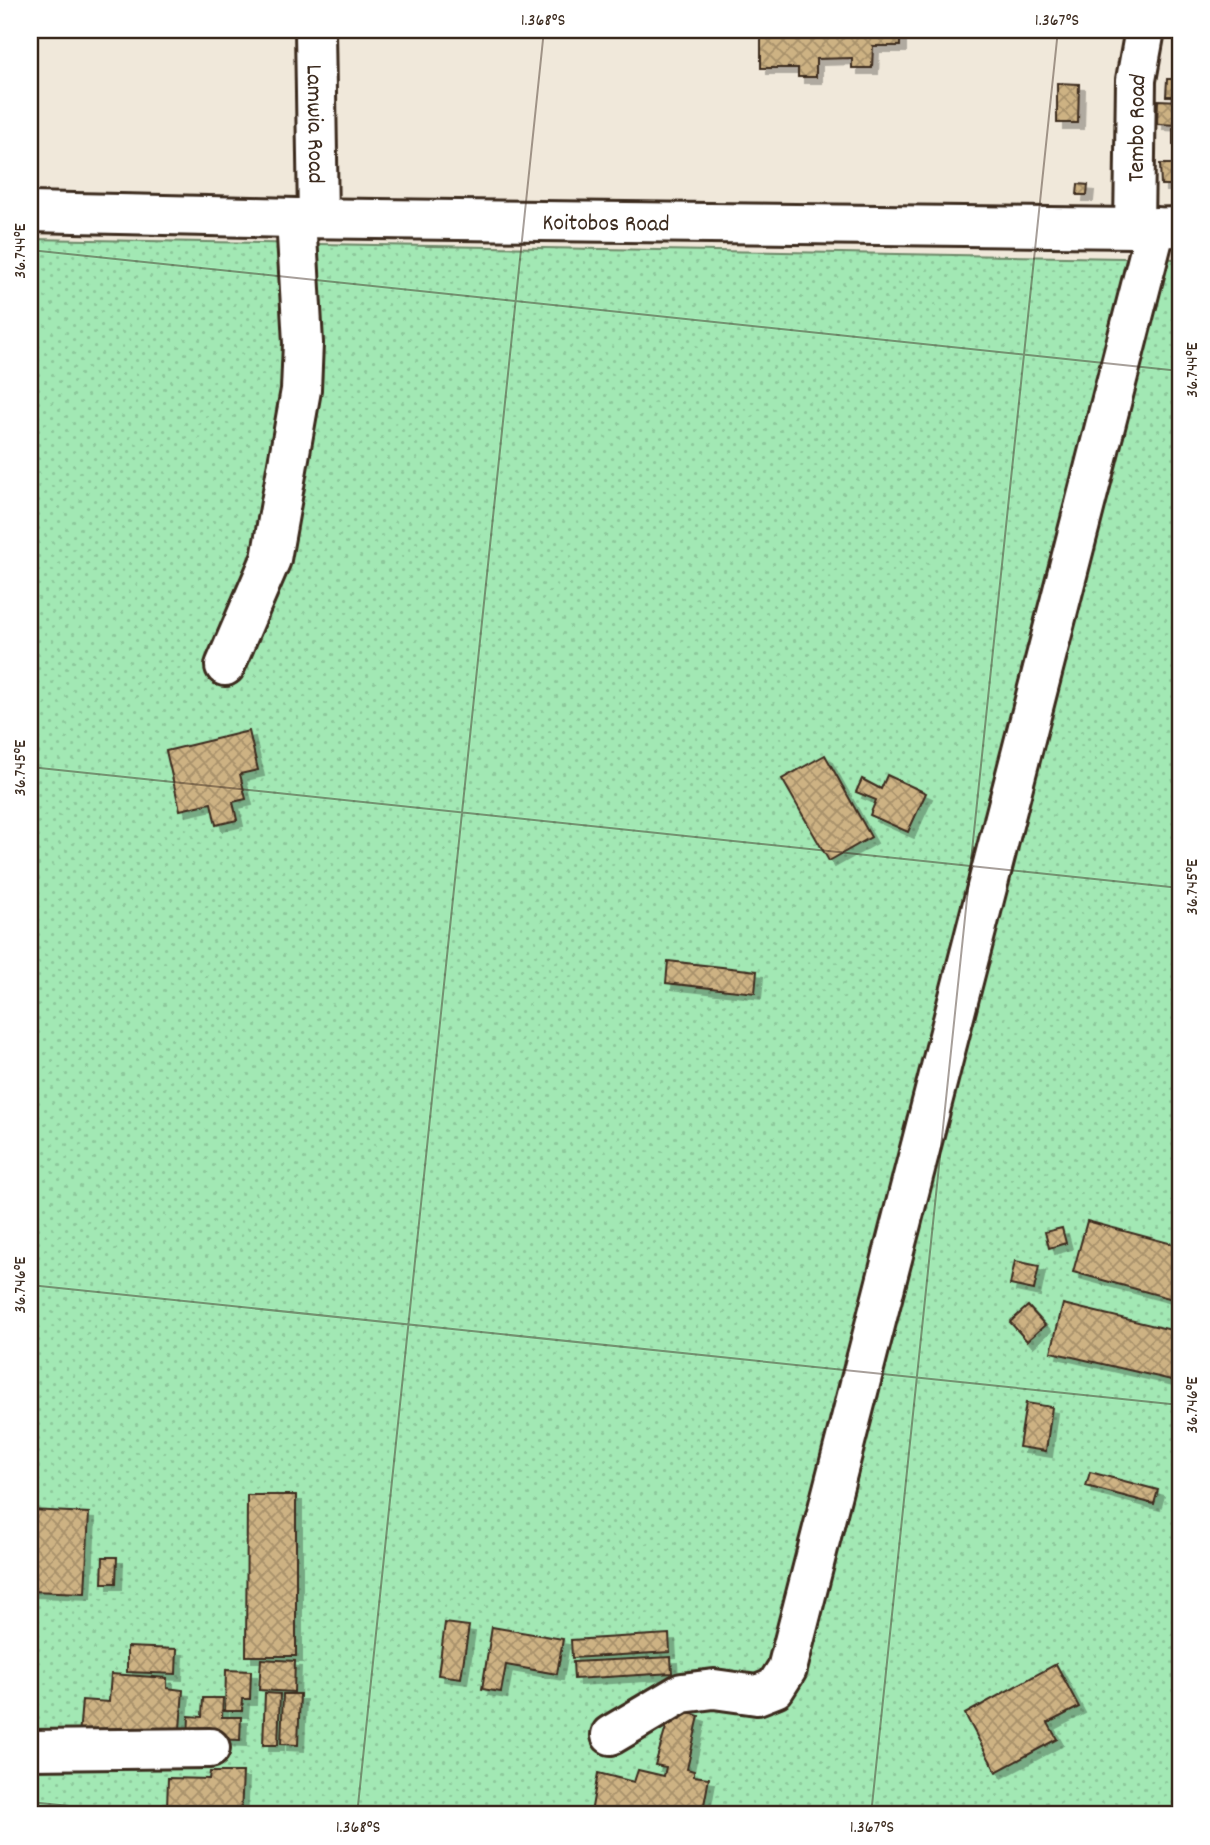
<svg xmlns="http://www.w3.org/2000/svg" width="1210" height="1845" font-family="Dekko,sans-serif">
	<style>
		.garden { fill: url(#garden-dots); stroke: #6e8969; stroke-width: 2 }
		.building { fill: url(#building-cross-hatch); stroke: #3b2a1e; stroke-width: 2; filter: url(#shadow) }
		.lines { fill: none; stroke-linecap: round; stroke-linejoin: round }
		.minor-casing { stroke: #3b2a1e; stroke-width: 44 }
		.minor { stroke: #fff; stroke-width: 38 }
		.ticks { fill: none; stroke: #3b2a1e; stroke-width: 2; stroke-opacity: 0.45 }
		.labels { text-anchor: middle; stroke-width: 6; stroke-linejoin: round; paint-order: stroke }
		.street-label { font-size: 24px; fill: #3b2a1e; stroke: #fff }
		.neatline { fill: none; stroke: #3b2a1e; stroke-width: 2.5 }
		.ticks-label { font-size: 18px; text-anchor: middle; fill: #3b2a1e }
	</style>
	<defs>
		<pattern id="garden-dots" width="8" height="8" patternUnits="userSpaceOnUse" patternTransform="scale(1.75)"><rect width="8" height="8" fill="#a2e8b4"/><path d="M2 2h.1M6 6h.1" fill="none" stroke="#8cc79a" stroke-width="1.8" stroke-linecap="round"/></pattern>
		<pattern id="building-cross-hatch" width="8" height="8" patternUnits="userSpaceOnUse" patternTransform="scale(1.75)"><rect width="8" height="8" fill="#cdb283"/><path d="M0 0l8 8M0 8l8-8" fill="none" stroke="#a8916b"/></pattern>
		<filter id="shadow"><feDropShadow dx="6" dy="6" stdDeviation="0" flood-color="#0004"/></filter>
	</defs>
	<rect width="100%" height="100%" fill="#f0e8da"/>
	<filter id="ink" filterUnits="userSpaceOnUse"><feTurbulence type="fractalNoise" baseFrequency=".0143" numOctaves="2"/><feDisplacementMap in="SourceGraphic" scale="14" xChannelSelector="R" yChannelSelector="G"/><feConvolveMatrix kernelMatrix="1 2 1 2 8 2 1 2 1" color-interpolation-filters="sRGB"/></filter>
	<g filter="url(#ink)">
		<polygon class="garden" points="30,239 1180,259 1180,1815 30,1815"/>
		<g class="building">
			<polygon points="761,30 900,30 900,46 873,46 872,68 852,68 852,58 816,59 816,77 798,77 798,68 761,68"/>
			<polygon points="1167,79 1179,79 1179,96 1166,96"/>
			<polygon points="1057,83 1079,84 1078,123 1057,123"/>
			<polygon points="1158,100 1180,101 1179,125 1157,124"/>
			<rect x="1173" y="128" width="7" height="16"/>
			<polygon points="1160,164 1180,164 1180,185 1161,185"/>
			<polygon points="1078,184 1088,185 1087,195 1077,195"/>
			<polygon points="249,731 258,770 240,774 246,799 233,802 237,820 216,825 211,803 180,810 166,751"/>
			<polygon points="825,755 871,837 829,861 782,779"/>
			<polygon points="887,775 926,793 908,832 870,815 876,800 856,792 862,779 881,789"/>
			<polygon points="668,961 757,971 755,993 666,983"/>
			<polygon points="1177,1184 1180,1185 1180,1201 1173,1199"/>
			<polygon points="1087,1221 1180,1246 1180,1301 1073,1272"/>
			<polygon points="1062,1228 1066,1243 1049,1248 1045,1232"/>
			<polygon points="1015,1261 1039,1266 1034,1290 1010,1285"/>
			<polygon points="1063,1304 1180,1332 1180,1382 1051,1352"/>
			<polygon points="1028,1306 1045,1325 1027,1341 1010,1322"/>
			<polygon points="1026,1403 1052,1407 1046,1451 1019,1447"/>
			<polygon points="1090,1472 1158,1490 1154,1504 1086,1486"/>
			<polygon points="247,1495 296,1495 296,1656 246,1656"/>
			<polygon points="30,1510 89,1513 85,1593 30,1591"/>
			<polygon points="103,1557 117,1557 116,1583 102,1583"/>
			<polygon points="445,1623 469,1626 461,1678 438,1675"/>
			<polygon points="492,1627 563,1639 557,1674 506,1665 501,1692 482,1689"/>
			<polygon points="669,1634 670,1652 572,1658 571,1640"/>
			<polygon points="127,1647 177,1649 176,1674 127,1672"/>
			<polygon points="671,1657 672,1673 574,1679 573,1662"/>
			<polygon points="261,1659 295,1661 294,1692 259,1690"/>
			<polygon points="1056,1664 1079,1707 1048,1723 1057,1739 996,1772 965,1714"/>
			<polygon points="226,1670 251,1671 250,1699 243,1699 242,1711 225,1711"/>
			<polygon points="111,1674 167,1678 167,1688 183,1690 179,1742 79,1736 82,1700 109,1702"/>
			<polygon points="265,1693 280,1694 278,1745 263,1745"/>
			<polygon points="283,1694 300,1694 298,1745 281,1744"/>
			<polygon points="203,1698 223,1698 222,1717 241,1717 240,1740 188,1738 189,1716 202,1717"/>
			<polygon points="672,1707 699,1716 687,1769 694,1771 694,1776 709,1778 704,1805 689,1805 687,1815 639,1815 640,1812 628,1809 626,1815 594,1815 591,1813 598,1773 634,1782 638,1770 664,1776 666,1767 655,1765"/>
			<polygon points="210,1772 243,1772 241,1815 140,1815 141,1808 167,1808 168,1778 209,1779"/>
		</g>
		<g class="lines">
			<g class="minor-casing">
				<g id="minor">
					<path id="s1" d="M315,30L318,218"/>
					<path id="s2" d="M30,212L296,218L1134,228L1180,227"/>
					<path id="s3" d="M1134,228L1136,80L1145,30"/>
					<polyline points="225,666 271,559 301,390 303,343 296,218"/>
					<polyline points="611,1735 682,1693 714,1689 757,1695 775,1688 787,1669 1156,227"/>
					<polyline points="30,1750 210,1748"/>
				</g>
			</g>
			<use href="#minor" class="minor"/>
		</g>
	</g>
	<path class="ticks" d="M30,37V30M30,250L1180,371M30,767L1180,888M30,1285L1180,1405M30,1802L158,1815M357,1815L544,30M871,1815L1058,30"/>
	<g class="labels">
		<g class="street-label">
			<text dy="8" stroke="none"><textPath href="#s1" startOffset="94">Lamwia Road</textPath></text>
			<text dy="8" stroke="none"><textPath href="#s3" startOffset="100">Tembo Road</textPath></text>
			<text dy="8" stroke="none"><textPath href="#s2" startOffset="576">Koitobos Road</textPath></text>
		</g>
	</g>
	<rect width="1210" height="1845" fill="none" stroke="#fff" stroke-width="77"/>
	<rect x="38" y="38" width="1134" height="1768" class="neatline"/>
	<g class="ticks-label">
		<text x="543" y="25">1.368°S</text>
		<text x="1057" y="25">1.367°S</text>
		<text transform="translate(19 251) rotate(-90)" y="6">36.744°E</text>
		<text transform="translate(1191 370) rotate(-90)" y="6">36.744°E</text>
		<text transform="translate(19 768) rotate(-90)" y="6">36.745°E</text>
		<text transform="translate(1191 887) rotate(-90)" y="6">36.745°E</text>
		<text transform="translate(19 1285) rotate(-90)" y="6">36.746°E</text>
		<text transform="translate(1191 1405) rotate(-90)" y="6">36.746°E</text>
		<text x="358" y="1832">1.368°S</text>
		<text x="872" y="1832">1.367°S</text>
	</g>
</svg>
